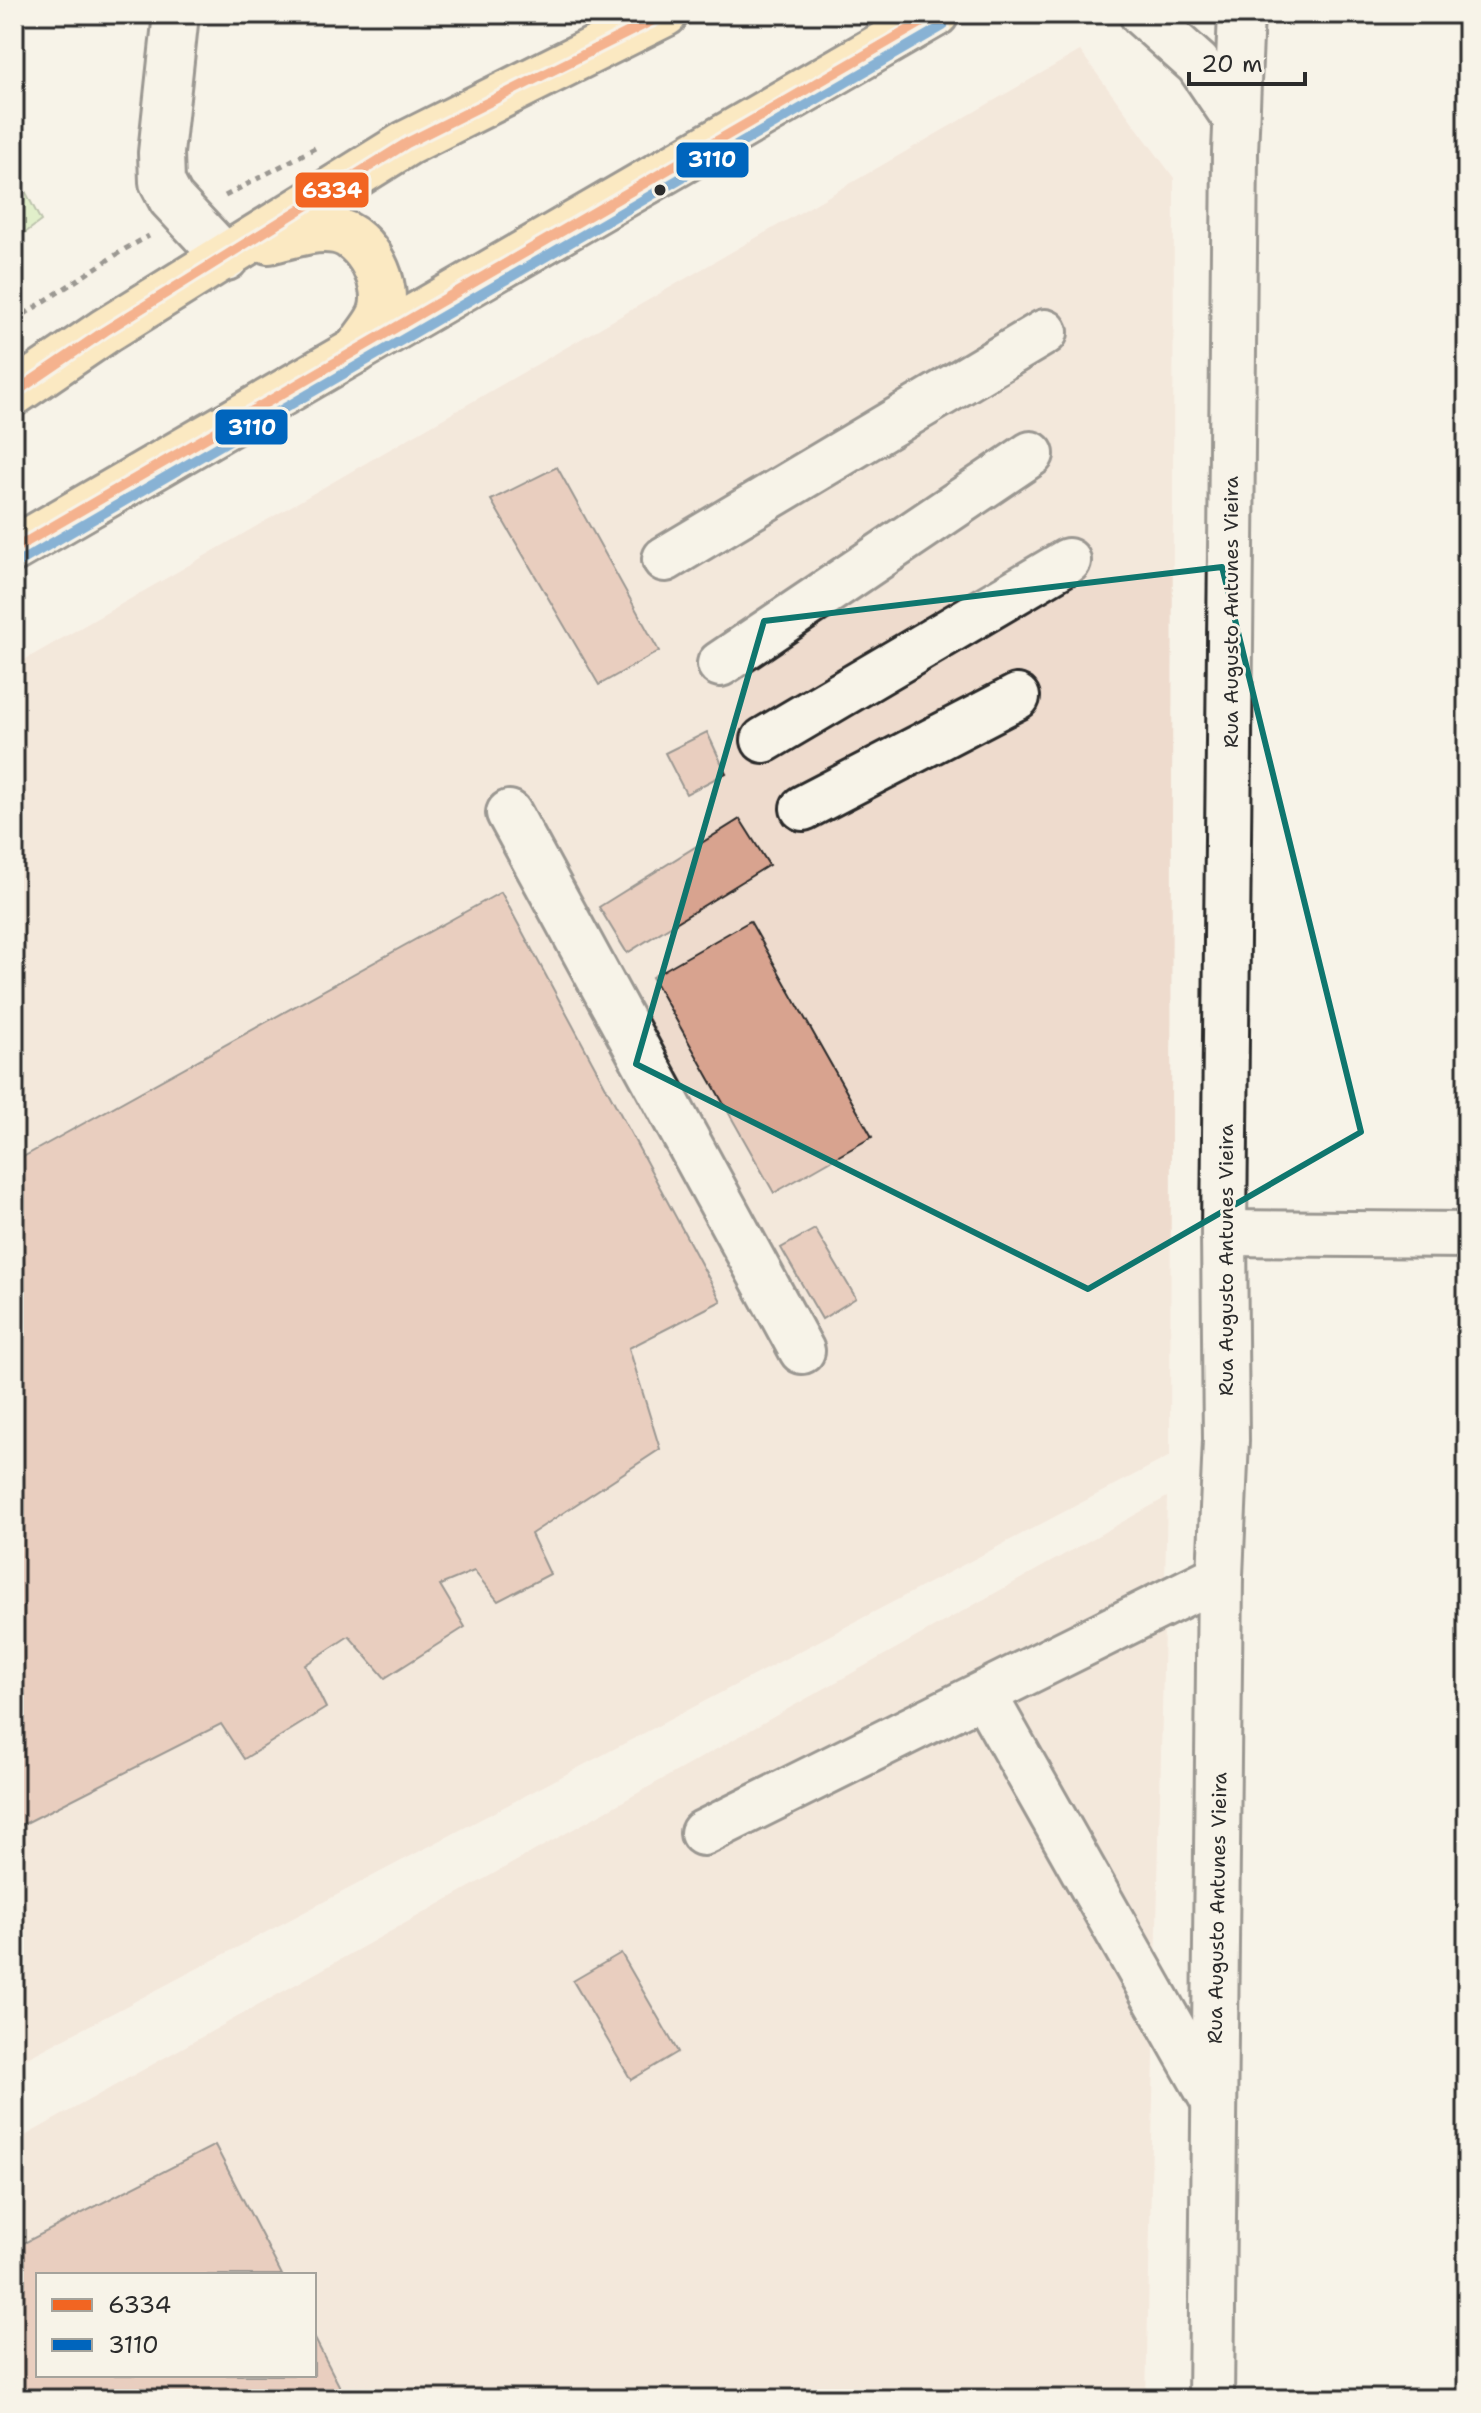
<svg xmlns="http://www.w3.org/2000/svg" width="1481" height="2413" font-family="'Shantell Sans',sans-serif">
	<style>
		.built { fill: #eedbcd; fill-rule: evenodd }
		.green { fill: #c5eca7; stroke: #788c69; stroke-width: 2 }
		.building { fill: #d8a38f; stroke: #2b2b2b; stroke-width: 2 }
		.lines { fill: none; stroke-linecap: round; stroke-linejoin: round }
		.minor-casing { stroke: #2b2b2b; stroke-width: 50 }
		.major-casing { stroke: #2b2b2b; stroke-width: 50 }
		.path { stroke: #2b2b2b; stroke-width: 5; stroke-dasharray: 6 6; stroke-linecap: butt }
		.minor { stroke: #f7f3e8; stroke-width: 44 }
		.major { stroke: #ffdd96; stroke-width: 44 }
		.bus-1-casing { stroke: #f7f3e8; stroke-width: 16 }
		.bus-2-casing { stroke: #f7f3e8; stroke-width: 16 }
		.bus-1 { stroke: #f26522; stroke-width: 10 }
		.bus-2 { stroke: #0065bd; stroke-width: 10 }
		.marked { fill: none; stroke: #0f766e; stroke-width: 6; stroke-linejoin: round }
		.bus-dot { fill: #2b2b2b; stroke: #f7f3e8; stroke-width: 3 }
		.labels { text-anchor: middle; stroke-width: 6; stroke-linejoin: round; paint-order: stroke }
		.street-label { font-size: 20px; fill: #2b2b2b; stroke: #f7f3e8 }
		.line-badge { stroke: #f7f3e8; stroke-width: 3 }
		.badge-label { font-size: 22px; text-anchor: middle; font-weight: bold; fill: #fff }
	</style>
	<rect width="100%" height="100%" fill="#f7f3e8"/>
	<filter id="ink" filterUnits="userSpaceOnUse"><feTurbulence type="fractalNoise" baseFrequency=".0125" numOctaves="2"/><feDisplacementMap in="SourceGraphic" scale="16" xChannelSelector="R" yChannelSelector="G"/><feConvolveMatrix kernelMatrix="1 2 1 2 8 2 1 2 1" color-interpolation-filters="sRGB"/></filter>
	<g filter="url(#ink)">
		<g class="built">
			<polygon points="1080,51 1174,178 1170,1456 14,2065 14,666"/>
			<path d="M1167,1497L1146,2399H14V2142ZM38,2275H314V2375H38Z"/>
		</g>
		<polygon class="green" points="14,170 41,221 14,241"/>
		<g class="building">
			<polygon points="557,467 659,651 599,685 491,500"/>
			<polygon points="707,732 726,773 686,794 665,753"/>
			<polygon points="740,819 769,865 627,953 599,907"/>
			<polygon points="501,892 721,1301 629,1348 660,1449 531,1534 550,1574 498,1601 474,1571 440,1585 465,1627 385,1678 349,1636 305,1665 326,1708 244,1759 221,1724 14,1829 14,1162"/>
			<polygon points="750,921 872,1137 774,1193 652,977"/>
			<polygon points="815,1229 856,1298 822,1319 781,1248"/>
			<polygon points="621,1953 678,2052 631,2080 573,1981"/>
			<polygon points="215,2145 282,2275 38,2275 38,2375 314,2375 314,2337 346,2399 14,2399 14,2248"/>
		</g>
		<g class="lines">
			<g class="minor-casing">
				<g id="minor">
					<polyline points="176,14 161,153 162,182 171,199 226,258"/>
					<polyline points="1142,14 1198,64 1236,120"/>
					<polyline points="665,559 1045,332"/>
					<polyline points="720,664 1031,454"/>
					<polyline points="764,740 1068,561"/>
					<polyline points="803,808 1017,697"/>
					<polyline points="509,813 802,1351"/>
					<polyline points="1224,1233 1467,1235"/>
					<polyline points="984,1695 1213,2100"/>
					<polyline points="703,1833 1220,1576"/>
					<polyline points="1211,2399 1220,1576 1226,1440 1224,1233 1235,152 1241,14"/>
				</g>
			</g>
			<g class="major-casing">
				<g id="major">
					<path d="M269,241C289,236 314,227 336,231C366,236 392,286 380,315C375,327 363,340 356,351"/>
					<polyline points="14,393 105,331 407,143 665,14"/>
					<polyline points="14,549 936,14"/>
				</g>
			</g>
			<g class="path">
				<polyline points="225,196 315,148"/>
				<polyline points="14,321 125,249 149,236"/>
			</g>
			<use href="#minor" class="minor"/>
			<use href="#major" class="major"/>
			<g class="bus-1-casing">
				<g id="bus-1">
					<polyline points="14,393 105,331 407,143 665,14"/>
					<polyline points="14,549 936,14"/>
				</g>
			</g>
			<g class="bus-2-casing">
				<polyline id="bus-2" points="21,561 943,26"/>
			</g>
			<use href="#bus-1" class="bus-1"/>
			<use href="#bus-2" class="bus-2"/>
		</g>
	</g>
	<path d="M0 0H1481V2413H0ZM1222,567L1361,1132L1088,1289L636,1064L764,621Z" fill="#f7f3e8" fill-opacity=".55" fill-rule="evenodd"/>
	<path class="marked" d="M1222,567L1361,1132L1088,1289L636,1064L764,621Z"/>
	<circle class="bus-dot" cx="660" cy="190" r="7"/>
	<g class="labels">
		<g class="street-label">
			<text transform="translate(1231 612) rotate(-90)" y="7">Rua Augusto Antunes Vieira</text>
			<text transform="translate(1226 1260) rotate(-90)" y="7">Rua Augusto Antunes Vieira</text>
			<text transform="translate(1217 1908) rotate(-89)" y="7">Rua Augusto Antunes Vieira</text>
		</g>
	</g>
	<g class="line-badge">
		<rect x="675" y="141" width="75" height="38" rx="8" fill="#0065bd"/>
		<rect x="294" y="171" width="76" height="38" rx="8" fill="#f26522"/>
		<rect x="214" y="408" width="75" height="38" rx="8" fill="#0065bd"/>
	</g>
	<g class="badge-label">
		<text x="712" y="167">3110</text>
		<text x="332" y="198">6334</text>
		<text x="252" y="435">3110</text>
	</g>
	<rect width="1481" height="2413" fill="none" stroke="#f7f3e8" stroke-width="48"/>
	<rect x="24" y="24" width="1433" height="2365" fill="none" stroke="#2b2b2b" stroke-width="3" filter="url(#ink)"/>
	<rect x="36" y="2273" width="280" height="104" fill="#f7f3e8" stroke="#a5a39c" stroke-width="2"/>
	<rect x="52" y="2299" width="40" height="12" fill="#f26522" stroke="#a5a39c" stroke-width="2"/>
	<text x="108" y="2313" font-size="24" fill="#2b2b2b">6334</text>
	<rect x="52" y="2339" width="40" height="12" fill="#0065bd" stroke="#a5a39c" stroke-width="2"/>
	<text x="108" y="2353" font-size="24" fill="#2b2b2b">3110</text>
	<path d="M1189 72v12h116v-12" fill="none" stroke="#2b2b2b" stroke-width="4"/>
	<text x="1201" y="72" font-size="24" fill="#2b2b2b" stroke="#f7f3e8" stroke-width="6" paint-order="stroke">20 m</text>
</svg>
